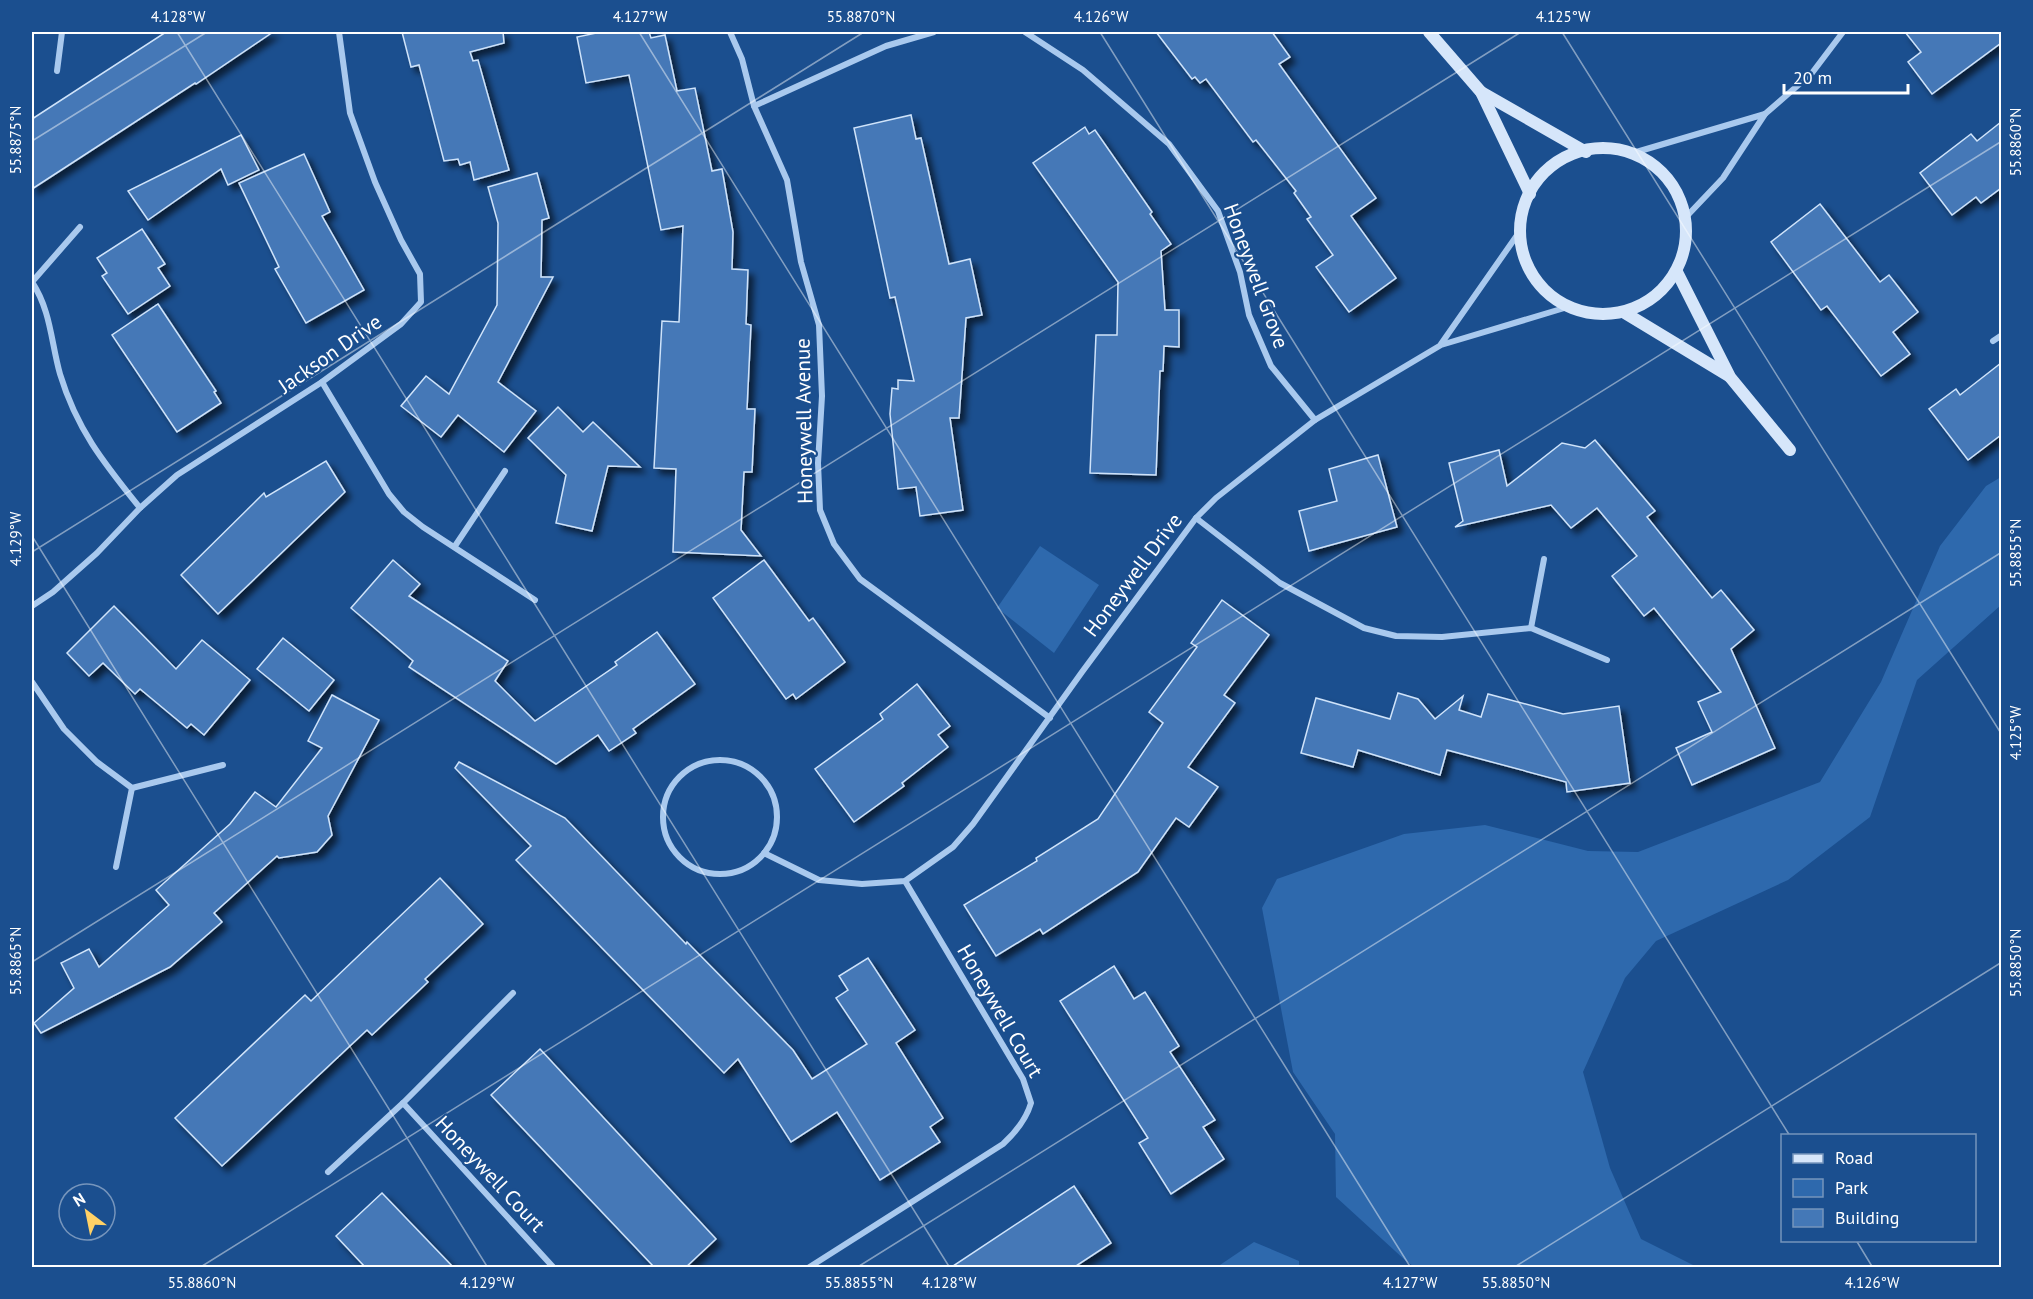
<svg xmlns="http://www.w3.org/2000/svg" width="2033" height="1299" font-family="'PT Sans',sans-serif">
	<style>
		.green { fill: #2e69ad }
		.building { fill: #4478b7; stroke: #cfe3fa; stroke-width: 1.5; filter: url(#shadow) }
		.lines { fill: none; stroke-linecap: round; stroke-linejoin: round }
		.street { stroke: #a9c9ee; stroke-width: 6 }
		.secondary { stroke: #d6e6fa; stroke-width: 12 }
		.ticks { fill: none; stroke: #fff; stroke-width: 1.5; stroke-opacity: 0.45 }
		.labels { text-anchor: middle; stroke-width: 4.5; stroke-linejoin: round; paint-order: stroke }
		.street-label { font-size: 21px; fill: #fff; stroke: #1b4f8f }
		.neatline { fill: none; stroke: #fff; stroke-width: 2 }
		.ticks-label { font-size: 15px; text-anchor: middle; fill: #fff }
	</style>
	<defs>
		<filter id="shadow"><feDropShadow dx="5.5" dy="5.5" stdDeviation="3" flood-color="#0009"/></filter>
	</defs>
	<rect width="100%" height="100%" fill="#1b4f8f"/>
	<g class="green">
		<polygon points="2001,477 2001,605 1917,680 1870,817 1788,880 1656,941 1625,978 1583,1072 1610,1168 1641,1239 1697,1267 1416,1268 1406,1261 1336,1197 1335,1134 1293,1072 1262,908 1277,879 1404,834 1485,825 1588,851 1638,852 1820,782 1881,682 1940,546 1986,486"/>
		<polygon points="1040,546 1099,585 1054,653 997,608"/>
		<polygon points="1254,1242 1299,1261 1299,1267 1217,1267"/>
	</g>
	<g class="building">
		<polygon points="166,32 273,32 196,84 195,83 32,189 32,119"/>
		<polygon points="402,32 503,32 504,43 470,52 473,61 478,60 509,170 474,180 470,162 460,165 458,159 444,161 419,65 411,67"/>
		<polygon points="601,32 649,32 651,38 665,35 677,91 695,88 712,171 722,169 733,232 732,269 748,270 746,324 751,325 747,409 755,409 752,472 744,472 741,530 761,556 673,552 676,469 654,468 662,321 679,322 683,226 661,230 629,75 586,83 577,37"/>
		<polygon points="1156,32 1272,32 1290,57 1279,64 1376,198 1351,216 1396,278 1349,312 1316,267 1333,255 1307,219 1311,217 1294,193 1296,191 1256,140 1253,142 1206,79 1200,83 1195,77 1192,79"/>
		<polygon points="1905,32 2001,32 2001,43 1932,94 1908,62 1921,52"/>
		<polygon points="911,115 916,139 921,138 949,264 970,259 982,315 966,318 959,418 950,418 963,510 920,516 916,487 898,489 890,414 892,388 898,389 898,380 914,381 895,297 890,298 854,128"/>
		<polygon points="2001,122 2001,188 1981,203 1976,197 1952,215 1920,173 1971,134 1977,141"/>
		<polygon points="1085,127 1089,134 1095,130 1152,212 1150,214 1171,244 1161,251 1165,310 1179,310 1179,347 1164,346 1163,371 1160,371 1156,475 1090,473 1096,335 1117,335 1118,282 1033,163"/>
		<polygon points="241,135 259,170 228,185 221,169 148,220 128,191"/>
		<polygon points="304,154 330,212 322,216 364,290 306,323 275,269 279,267 239,183"/>
		<polygon points="537,173 549,218 542,220 541,277 553,277 498,382 536,411 504,452 458,415 441,437 401,406 426,376 449,394 497,305 498,223 488,187"/>
		<polygon points="1820,204 1880,282 1889,275 1918,312 1893,332 1910,354 1881,376 1827,306 1821,310 1771,242"/>
		<polygon points="142,229 165,264 158,268 170,286 128,314 102,276 107,273 97,258"/>
		<polygon points="158,304 216,391 214,392 221,403 177,432 112,335"/>
		<polygon points="2001,363 2001,435 1968,460 1929,409 1956,389 1960,395"/>
		<polygon points="558,407 583,432 593,422 640,467 608,466 592,531 556,523 566,475 528,438"/>
		<polygon points="1595,440 1655,511 1647,517 1712,598 1721,590 1754,630 1731,649 1775,748 1692,785 1676,748 1712,732 1698,702 1721,692 1654,608 1644,616 1612,576 1637,556 1597,508 1571,528 1551,505 1455,527 1463,521 1449,463 1499,450 1507,486 1562,443 1585,448"/>
		<polygon points="1378,455 1397,527 1309,551 1299,511 1337,501 1329,469"/>
		<polygon points="326,461 345,492 218,614 181,575 264,493 266,497"/>
		<polygon points="393,560 420,584 409,596 508,661 495,681 535,721 617,665 615,662 657,632 695,684 633,729 636,733 609,751 598,735 556,764 409,667 413,661 351,608"/>
		<polygon points="764,560 809,621 813,618 845,662 796,699 793,694 786,699 713,598"/>
		<polygon points="1222,600 1269,635 1224,695 1235,703 1188,767 1218,787 1189,827 1176,818 1138,872 1043,934 1040,929 996,956 964,905 1037,861 1036,858 1098,819 1163,723 1149,712 1197,647 1191,643"/>
		<polygon points="114,606 176,669 202,640 250,680 204,735 191,724 187,728 140,689 135,694 103,663 89,676 67,653"/>
		<polygon points="283,638 334,680 309,711 257,669"/>
		<polygon points="917,684 950,726 938,735 948,747 902,783 904,786 854,822 815,769 883,719 880,714"/>
		<polygon points="1398,693 1418,699 1435,719 1463,696 1459,710 1481,717 1488,694 1563,714 1619,706 1630,783 1567,792 1566,782 1447,750 1440,775 1358,750 1353,767 1301,753 1316,698 1390,719"/>
		<polygon points="332,695 379,720 328,816 332,835 317,852 279,858 277,856 214,913 222,922 170,967 41,1033 34,1023 74,988 61,963 89,949 99,967 169,905 156,890 230,824 255,792 276,807 322,748 308,741"/>
		<polygon points="459,762 565,818 686,944 687,942 793,1050 812,1079 867,1044 836,998 848,990 839,976 868,958 915,1030 896,1043 943,1118 930,1127 940,1142 880,1180 837,1112 791,1142 738,1059 724,1073 516,860 531,846 455,768"/>
		<polygon points="440,878 483,924 425,979 428,982 372,1035 367,1030 222,1166 175,1118 305,995 311,1001"/>
		<polygon points="1114,966 1134,999 1145,992 1179,1046 1170,1052 1215,1120 1203,1127 1224,1159 1171,1194 1139,1143 1148,1138 1060,1001"/>
		<polygon points="540,1049 716,1239 685,1268 655,1268 491,1095"/>
		<polygon points="1074,1186 1111,1243 1073,1268 950,1268"/>
		<polygon points="382,1193 454,1268 366,1268 336,1236"/>
	</g>
	<g class="lines">
		<g class="street">
			<polyline points="730,32 742,59 754,106 787,180 801,262 819,325 822,396 818,463 820,510 834,544 860,579 1050,718"/>
			<polyline points="1025,32 1083,70 1169,144 1218,211 1240,272 1249,315 1271,366 1315,420"/>
			<polyline points="57,71 62,32"/>
			<polyline points="754,106 886,46 934,32"/>
			<polyline points="1765,114 1812,73 1843,32"/>
			<polyline points="1633,153 1765,114 1723,178 1686,217"/>
			<path d="M32,282C51,311 51,342 60,374C77,430 104,463 140,508"/>
			<polyline points="32,282 80,227"/>
			<polyline points="1993,341 2002,335"/>
			<polyline points="1441,344 1520,231"/>
			<polyline points="322,382 389,494 404,512 423,527 535,600"/>
			<polyline points="1196,518 1280,583 1364,628 1396,636 1442,637 1531,628 1607,660"/>
			<polyline points="455,546 505,471"/>
			<polyline points="32,606 53,592 97,553 140,508 177,475 322,382 401,324 421,302 420,274 401,240 375,182 350,113 339,32"/>
			<polyline points="1531,628 1544,559"/>
			<polyline points="32,682 64,729 97,762 132,788 223,765"/>
			<circle cx="720" cy="817" r="57"/>
			<polyline points="764,853 819,880 862,884 905,881 953,847 973,824 1082,672 1196,518 1216,498 1315,420 1441,345 1571,306"/>
			<polyline points="116,867 132,788"/>
			<polyline points="403,1103 554,1268"/>
			<polyline points="328,1172 403,1103 513,993"/>
			<path d="M808,1268L1003,1144C1016,1132 1026,1120 1031,1103L1023,1079L905,881"/>
		</g>
		<g class="secondary">
			<polyline points="1429,32 1481,92 1530,194"/>
			<polyline points="1481,92 1586,152"/>
			<circle cx="1603" cy="231" r="83"/>
			<polyline points="1677,272 1730,377 1790,450"/>
			<polyline points="1625,313 1729,376"/>
		</g>
	</g>
	<path class="ticks" d="M177,32L950,1268M639,32L1411,1268M1100,32L1790,1136M1562,32L2002,735M32,141L207,32M32,536L488,1268M32,552L864,32M32,962L1521,32M1856,1240L1873,1268M199,1268L2002,141M856,1268L2002,552M1513,1268L2002,962"/>
	<g class="labels">
		<g class="street-label">
			<text transform="translate(1256 276) rotate(70)" y="7">Honeywell Grove</text>
			<text transform="translate(330 354) rotate(-35)" y="7">Jackson Drive</text>
			<text transform="translate(804 421) rotate(-91)" y="7">Honeywell Avenue</text>
			<text transform="translate(1133 575) rotate(-53)" y="7">Honeywell Drive</text>
			<text transform="translate(1000 1011) rotate(60)" y="7">Honeywell Court</text>
			<text transform="translate(490 1174) rotate(47)" y="7">Honeywell Court</text>
		</g>
	</g>
	<rect width="2033" height="1299" fill="none" stroke="#1b4f8f" stroke-width="66"/>
	<rect x="1781" y="1134" width="195" height="108" fill="#1b4f8f" stroke="#7695bc" stroke-width="1.5"/>
	<rect x="1793" y="1154" width="30" height="9" fill="#d6e6fa" stroke="#7695bc" stroke-width="1.5"/>
	<text x="1835" y="1164" font-size="18" fill="#ffffff">Road</text>
	<rect x="1793" y="1179" width="30" height="18" fill="#2e69ad" stroke="#7695bc" stroke-width="1.5"/>
	<text x="1835" y="1194" font-size="18" fill="#ffffff">Park</text>
	<rect x="1793" y="1209" width="30" height="18" fill="#4478b7" stroke="#7695bc" stroke-width="1.5"/>
	<text x="1835" y="1224" font-size="18" fill="#ffffff">Building</text>
	<g transform="translate(87 1212) rotate(328)"><circle r="28" fill="#1b4f8f" stroke="#7695bc" stroke-width="1.5"/>
	<path d="M0-4.5L10 22L0 15L-10 22Z" fill="#ffd166"/>
	<text y="-9" font-size="16" font-weight="bold" text-anchor="middle" fill="#ffffff">N</text>
	</g>
	<path d="M1784 84v9h124v-9" fill="none" stroke="#ffffff" stroke-width="3"/>
	<text x="1793" y="84" font-size="18" fill="#ffffff" stroke="#1b4f8f" stroke-width="4.5" paint-order="stroke">20 m</text>
	<rect x="33" y="33" width="1967" height="1233" class="neatline"/>
	<g class="ticks-label">
		<text x="178" y="22">4.128°W</text>
		<text x="640" y="22">4.127°W</text>
		<text x="861" y="22">55.8870°N</text>
		<text x="1101" y="22">4.126°W</text>
		<text x="1563" y="22">4.125°W</text>
		<text transform="translate(16 140) rotate(-90)" y="5">55.8875°N</text>
		<text transform="translate(2016 142) rotate(-90)" y="5">55.8860°N</text>
		<text transform="translate(16 539) rotate(-90)" y="5">4.129°W</text>
		<text transform="translate(2016 553) rotate(-90)" y="5">55.8855°N</text>
		<text transform="translate(2016 733) rotate(-90)" y="5">4.125°W</text>
		<text transform="translate(16 961) rotate(-90)" y="5">55.8865°N</text>
		<text transform="translate(2016 963) rotate(-90)" y="5">55.8850°N</text>
		<text x="202" y="1288">55.8860°N</text>
		<text x="487" y="1288">4.129°W</text>
		<text x="859" y="1288">55.8855°N</text>
		<text x="949" y="1288">4.128°W</text>
		<text x="1410" y="1288">4.127°W</text>
		<text x="1516" y="1288">55.8850°N</text>
		<text x="1872" y="1288">4.126°W</text>
	</g>
</svg>
